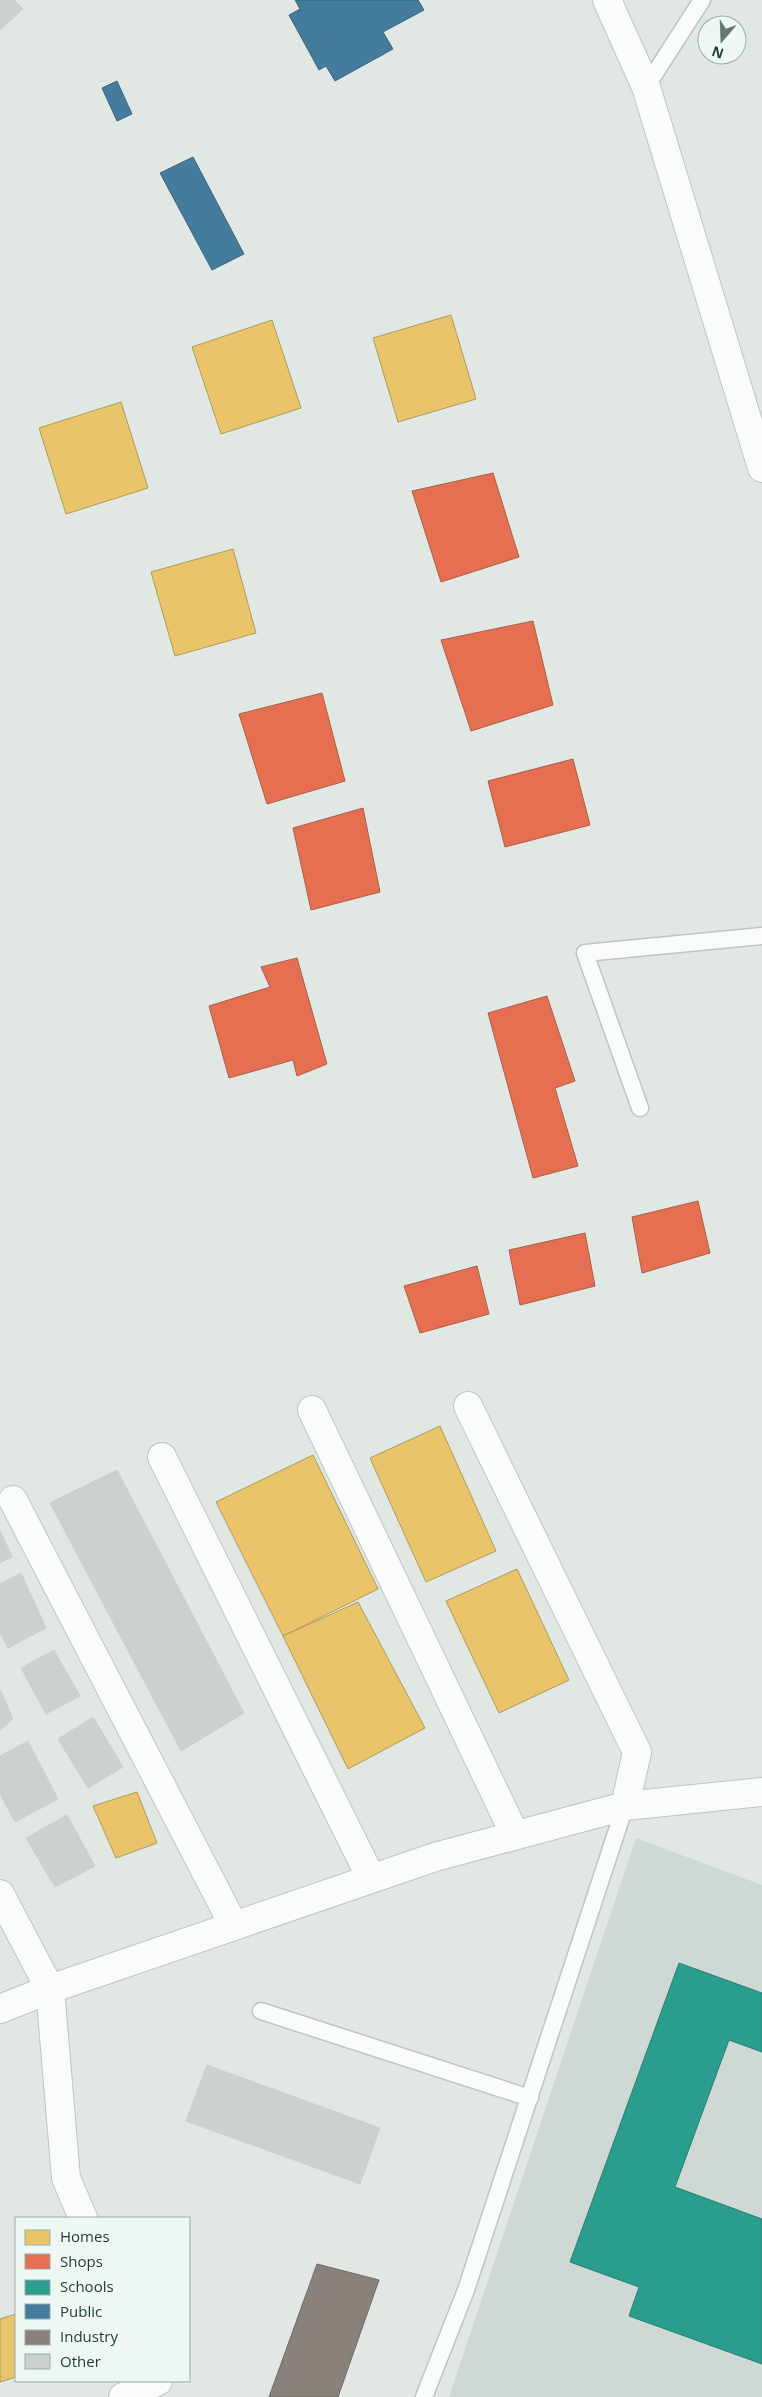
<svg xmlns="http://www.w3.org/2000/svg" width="762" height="2397" font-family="'Open Sans',sans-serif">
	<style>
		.built { fill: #ced9d4 }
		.homes { fill: #e9c46a; stroke: #ac9b59 }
		.shops { fill: #e76f51; stroke: #ab5f48 }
		.schools { fill: #2a9d8f; stroke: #268073 }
		.public { fill: #457b9d; stroke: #39687d }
		.industry { fill: #8a817c; stroke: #6a6c66 }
		.building { fill: #cbd1ce; stroke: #cad1cd }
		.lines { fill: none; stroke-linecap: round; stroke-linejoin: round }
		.service-casing { stroke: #bec5c1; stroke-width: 19 }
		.minor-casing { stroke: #bec5c1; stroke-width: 30 }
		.tertiary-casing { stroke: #bec5c1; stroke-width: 30 }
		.service { stroke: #fafcfb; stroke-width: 16 }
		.minor { stroke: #fafcfb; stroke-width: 28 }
		.tertiary { stroke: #fafcfb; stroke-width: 28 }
	</style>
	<rect width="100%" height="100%" fill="#e1e8e4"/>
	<polygon class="built" points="636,1838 762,1885 762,2397 449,2397"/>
	<g class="homes">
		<polygon points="451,315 476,399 398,422 373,338"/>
		<polygon points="272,320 301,408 221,434 192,347"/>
		<polygon points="121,402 148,488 66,514 39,428"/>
		<polygon points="233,549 256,633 175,656 151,572"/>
		<polygon points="440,1426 496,1551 426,1582 370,1458"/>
		<polygon points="313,1455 378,1589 283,1636 216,1502"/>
		<polygon points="517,1569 569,1680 499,1713 446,1601"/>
		<polygon points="358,1602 425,1728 348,1769 283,1636"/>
		<polygon points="137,1792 157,1843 116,1858 93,1806"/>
		<polygon points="16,2314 16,2377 0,2382 0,2319"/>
	</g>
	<g class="shops">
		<polygon points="493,473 519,557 441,582 412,491"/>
		<polygon points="533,621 553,705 471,731 441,640"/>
		<polygon points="322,693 345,781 267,804 239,714"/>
		<polygon points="573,759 590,825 505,847 488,781"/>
		<polygon points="363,808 380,892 311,910 293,828"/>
		<polygon points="297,958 327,1064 297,1076 293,1060 229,1078 209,1006 270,987 261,967"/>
		<polygon points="547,996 575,1081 555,1088 578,1166 533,1178 488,1013"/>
		<polygon points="698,1201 710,1253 642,1273 632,1217"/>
		<polygon points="585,1233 595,1286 520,1305 509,1250"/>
		<polygon points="477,1266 489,1314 420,1333 404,1286"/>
	</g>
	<polygon class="schools" points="679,1963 762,1993 762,2052 729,2040 675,2187 762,2219 762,2364 629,2316 639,2287 570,2262"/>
	<g class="public">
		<polygon points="295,0 418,0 424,10 383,32 393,49 335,81 326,66 319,70 289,15 300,9"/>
		<polygon points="117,81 132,114 117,121 102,88"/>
		<polygon points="193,157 244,254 212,270 160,173"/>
	</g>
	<polygon class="industry" points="317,2264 379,2280 338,2397 269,2397"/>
	<g class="building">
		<polygon points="0,0 14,0 23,9 0,30"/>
		<polygon points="117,1470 244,1713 181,1751 50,1503"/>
		<polygon points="0,1530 12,1557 0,1563"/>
		<polygon points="21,1573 46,1628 8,1648 0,1632 0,1584"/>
		<polygon points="54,1650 80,1696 46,1714 21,1668"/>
		<polygon points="0,1689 13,1719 0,1730"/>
		<polygon points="93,1717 123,1767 88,1788 58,1739"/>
		<polygon points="28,1741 58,1799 15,1822 0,1794 0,1756"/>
		<polygon points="67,1815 95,1866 55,1887 26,1838"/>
		<polygon points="207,2065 380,2128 360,2184 186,2121"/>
	</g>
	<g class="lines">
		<g class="service-casing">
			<g id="service">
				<polyline points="646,87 702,0"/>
				<polyline points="640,1108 585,953 762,936"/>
				<polyline points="261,2011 530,2098"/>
				<polyline points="424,2397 466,2290 625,1806"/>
			</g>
		</g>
		<g class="minor-casing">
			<g id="minor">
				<polyline points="468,1406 637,1752 625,1806"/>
				<polyline points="312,1410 515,1835"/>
				<polyline points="162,1457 371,1878"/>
				<polyline points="13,1500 234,1926"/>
				<polyline points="0,1894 50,1989 66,2178 83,2218"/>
				<polyline points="0,2009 50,1989 435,1857 625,1806 762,1792"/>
				<polyline points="123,2397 158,2381"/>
			</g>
		</g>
		<g class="tertiary-casing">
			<polyline id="tertiary" points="607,0 646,87 762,468"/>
		</g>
		<use href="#service" class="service"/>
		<use href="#minor" class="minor"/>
		<use href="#tertiary" class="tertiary"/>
	</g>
	<rect x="15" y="2217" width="175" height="165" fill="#eef7f2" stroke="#9baca5"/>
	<rect x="25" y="2230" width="25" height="15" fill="#e9c46a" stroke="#9baca5"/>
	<text x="60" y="2242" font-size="15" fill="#1e3b32">Homes</text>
	<rect x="25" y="2254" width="25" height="15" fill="#e76f51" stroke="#9baca5"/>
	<text x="60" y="2267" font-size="15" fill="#1e3b32">Shops</text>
	<rect x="25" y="2280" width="25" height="15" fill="#2a9d8f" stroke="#9baca5"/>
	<text x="60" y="2292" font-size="15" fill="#1e3b32">Schools</text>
	<rect x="25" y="2304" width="25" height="15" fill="#457b9d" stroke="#9baca5"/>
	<text x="60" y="2317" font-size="15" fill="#1e3b32">Public</text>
	<rect x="25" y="2330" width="25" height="15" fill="#8a817c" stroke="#9baca5"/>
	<text x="60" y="2342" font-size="15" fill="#1e3b32">Industry</text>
	<rect x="25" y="2354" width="25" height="15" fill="#cbd1ce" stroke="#9baca5"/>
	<text x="60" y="2367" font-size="15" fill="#1e3b32">Other</text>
	<g transform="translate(722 40) rotate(199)"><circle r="24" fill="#eef7f2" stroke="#9baca5"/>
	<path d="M0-4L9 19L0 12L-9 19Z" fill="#627870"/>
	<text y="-8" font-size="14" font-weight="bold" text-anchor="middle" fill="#1e3b32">N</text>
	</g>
</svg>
